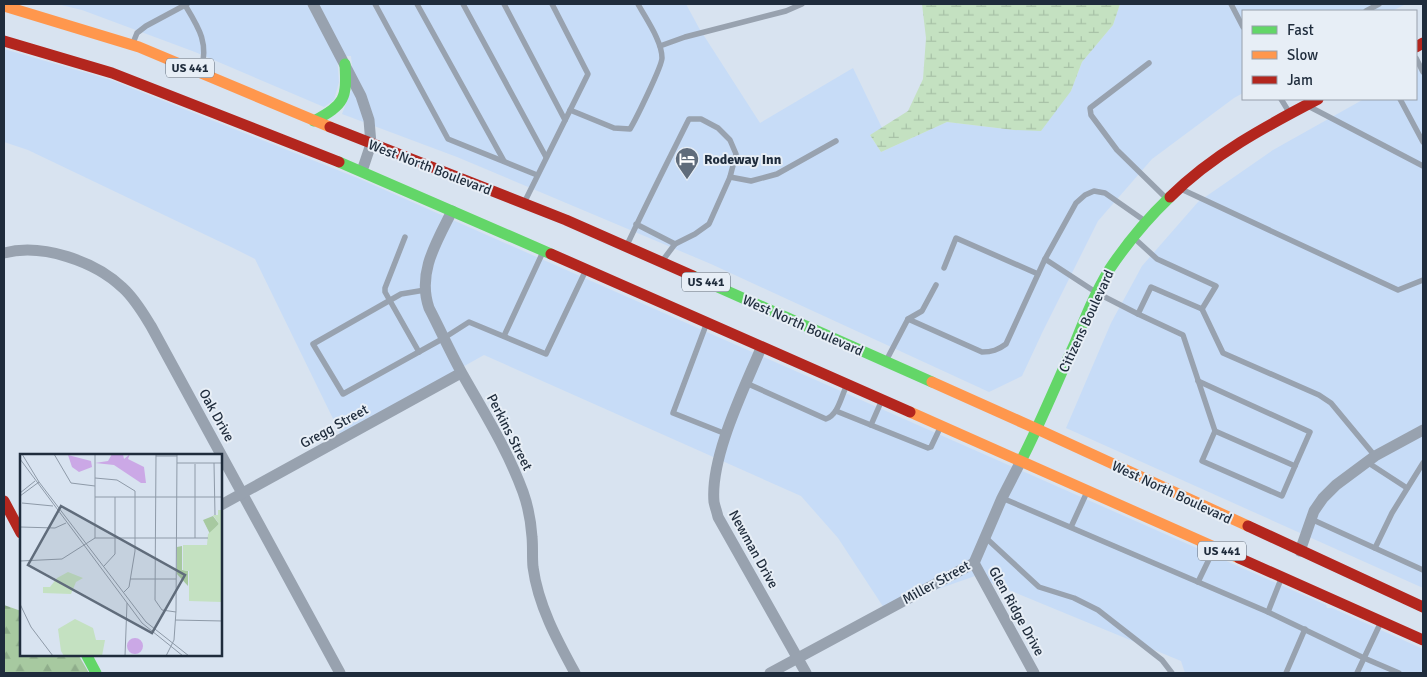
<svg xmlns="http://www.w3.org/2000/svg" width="1427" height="677" font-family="Signika,sans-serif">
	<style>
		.built { fill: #c7dcf7 }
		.forest { fill: url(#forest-firs) }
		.wetland { fill: url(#wetland-marsh) }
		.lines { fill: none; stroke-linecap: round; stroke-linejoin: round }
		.lane { stroke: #98a2af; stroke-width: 5.5 }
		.street { stroke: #98a2af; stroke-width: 11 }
		.fast { stroke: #63d668; stroke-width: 11 }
		.slow { stroke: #ff974d; stroke-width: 11 }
		.jam { stroke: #b3261e; stroke-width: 11 }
		.labels { text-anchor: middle; stroke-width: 4; stroke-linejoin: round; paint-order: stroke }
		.shield { fill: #e7eef6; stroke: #5b6674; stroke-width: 1 }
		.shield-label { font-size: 12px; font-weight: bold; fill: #1f2c3c }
		.poi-label { font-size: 14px; font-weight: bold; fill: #1f2c3c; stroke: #e7eef6; text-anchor: start }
		.street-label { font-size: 14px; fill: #1f2c3c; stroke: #e7eef6 }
		.inset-road { fill: none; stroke: #8e9aa8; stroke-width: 1 }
		.view { fill: #606c7b; fill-opacity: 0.15; stroke: #606c7b; stroke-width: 2.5 }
		.inset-edge { fill: none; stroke: #1f2c3c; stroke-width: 2.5 }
	</style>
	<defs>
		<pattern id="forest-firs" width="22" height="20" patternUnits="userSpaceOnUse" patternTransform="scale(1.25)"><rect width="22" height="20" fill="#a7c9a0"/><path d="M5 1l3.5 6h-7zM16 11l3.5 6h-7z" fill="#8fad8b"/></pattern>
		<pattern id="wetland-marsh" width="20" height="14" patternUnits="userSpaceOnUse" patternTransform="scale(1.25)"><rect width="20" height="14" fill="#c4e1c1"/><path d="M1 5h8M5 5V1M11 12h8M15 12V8" fill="none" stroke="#a8c1a7"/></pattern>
	</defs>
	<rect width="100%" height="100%" fill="#d8e3f0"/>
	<g class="built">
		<polygon points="57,4 686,4 699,28 760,123 853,68 882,128 870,135 881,152 947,122 1014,130 1071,91 1082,62 1113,25 1120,4 1406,4 1392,11 1243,11 1243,93 1234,98 1152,159 1098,221 1042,333 1022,376 989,392 711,264 457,157 342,114 354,83 351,56 337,56 339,82 334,100 324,107 195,52 82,10"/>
		<polygon points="4,49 111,80 360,179 1326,605 1327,608 1332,608 1423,649 1423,673 1185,673 1181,661 975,576 884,608 838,538 801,496 484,355 341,435 255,259 231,247 28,150 4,142"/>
		<polygon points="1423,67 1423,588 1066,428 1111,323 1142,266 1198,202 1273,150 1364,99 1416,99 1416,71"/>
	</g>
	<polygon class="forest" points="4,605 21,611 21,656 79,656 89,673 4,673"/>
	<polygon class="wetland" points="922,4 1120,4 1113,25 1082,62 1071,91 1041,131 1014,130 947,122 881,152 870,135 908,111 923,79 926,38"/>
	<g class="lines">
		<g class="lane">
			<polyline points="375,4 448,139 537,175"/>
			<polyline points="417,4 504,161"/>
			<polyline points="463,4 546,157"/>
			<polyline points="504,4 565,120"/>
			<polyline points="1231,4 1243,27"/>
			<path d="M185,5C199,28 209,43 201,71"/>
			<polyline points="1366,11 1379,4"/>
			<polyline points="133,43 137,33 146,26 187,4"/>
			<polyline points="660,46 685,37 786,11 802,4"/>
			<polyline points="1416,58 1423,72"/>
			<polyline points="1149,63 1090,108 1091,115 1117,150 1166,198"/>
			<polyline points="1281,99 1289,112"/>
			<polyline points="1400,99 1423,142"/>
			<polyline points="1310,107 1423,166"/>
			<path d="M570,110L614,128L630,129C636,119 662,66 662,58C662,41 646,19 638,4"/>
			<polyline points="730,177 751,181 777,174 836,141"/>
			<polyline points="1181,189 1398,290 1423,280"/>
			<polyline points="525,201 588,74 552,4"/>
			<polyline points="405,237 385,288 385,292 419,352"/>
			<path d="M627,245C647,202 668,161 689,119H701L718,128L730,140L736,154L730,177L709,224L695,234L675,244L636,224"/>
			<polyline points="1045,259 1076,203 1085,195 1094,191 1105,193 1145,221"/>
			<polyline points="663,260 675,244"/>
			<polyline points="944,268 956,238 1038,274"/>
			<polyline points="425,290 401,294 313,344 343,394 444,338 469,322 546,354 585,272"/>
			<polyline points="1202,309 1223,353 1319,395 1331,403 1375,456"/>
			<polyline points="1138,314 1183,335 1215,431 1295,466 1282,496 1202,461 1215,431"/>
			<polyline points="908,319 922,311 936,285"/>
			<polyline points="706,325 673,413 726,434"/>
			<polyline points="504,336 542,254"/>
			<path d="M887,359L908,319L982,352C992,352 998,350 1006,344L1045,259L1097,293L1138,314L1151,287L1202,309L1216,286L1157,259L1134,238"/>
			<polyline points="1198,381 1310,432 1295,466"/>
			<path d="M746,383L826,419C838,415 841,397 846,387"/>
			<polyline points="836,411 928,448 931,447 940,428"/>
			<polyline points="871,425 881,402"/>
			<polyline points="1367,462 1407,488"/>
			<polyline points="1002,498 1268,612 1364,658 1399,673"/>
			<polyline points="1311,519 1423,570"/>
			<polyline points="1071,527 1087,492"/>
			<polyline points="985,537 1039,587 1074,598 1098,610 1162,660 1172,673"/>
			<polyline points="1375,548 1392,513 1423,463"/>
			<polyline points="1198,582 1214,549"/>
			<polyline points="1268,612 1281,579"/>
			<polyline points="1286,673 1305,629"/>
			<polyline points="1357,673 1380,624"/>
		</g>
		<g class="street">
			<polyline points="313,4 361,96 369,120 371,144 362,171"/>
			<path d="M452,211C436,243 417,273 429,308C441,331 451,354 464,377C485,414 508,451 523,492C528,506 531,522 532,537C533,547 532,557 533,567C538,605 557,640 575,673"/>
			<path d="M4,253C42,243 95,261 123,288C135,299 143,313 151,326L340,673"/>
			<path d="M761,348C744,389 710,457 714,502C715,507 717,512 718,517L806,673"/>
			<polyline points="221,505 461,373"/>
			<polyline points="1300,551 1314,511 1323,498 1336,485 1375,456 1423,430"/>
			<polyline points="974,563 1034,673"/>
			<polyline points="770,673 974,563 1002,498 1021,461"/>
		</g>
		<g class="fast">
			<path d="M314,121C345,104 347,99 345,64"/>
			<polyline points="339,162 551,254"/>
			<polyline points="693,276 932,382"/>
			<path d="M1021,461C1041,422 1057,382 1075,343C1085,318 1095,293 1109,270C1127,243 1147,219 1170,197"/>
			<polyline points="87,656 96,673"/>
		</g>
		<g class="slow">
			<polyline points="4,6 139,47 330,127"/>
			<polyline points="932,382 1037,429 1248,526"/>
			<polyline points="910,412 1239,558"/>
		</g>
		<g class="jam">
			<polyline points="4,41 112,73 339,162"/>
			<polyline points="1416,47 1423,43"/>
			<polyline points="330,127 566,220 693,276"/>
			<path d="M1170,197C1212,155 1266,126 1318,99"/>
			<polyline points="551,254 910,412"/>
			<polyline points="4,501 21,533"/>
			<polyline points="1248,526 1423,607"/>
			<polyline points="1239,558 1423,640"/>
		</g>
	</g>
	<defs>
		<g id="hotel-pin" transform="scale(1.25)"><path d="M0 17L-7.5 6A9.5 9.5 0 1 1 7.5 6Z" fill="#606c7b" stroke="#e7eef6"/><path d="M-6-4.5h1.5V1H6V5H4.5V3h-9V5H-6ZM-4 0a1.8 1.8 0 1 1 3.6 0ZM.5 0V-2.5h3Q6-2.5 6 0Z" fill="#fff"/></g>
	</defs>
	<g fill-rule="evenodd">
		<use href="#hotel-pin" x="687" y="159"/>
	</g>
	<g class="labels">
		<g class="shield">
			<rect x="166" y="58.5" width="48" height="19" rx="4"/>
			<rect x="682" y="272.5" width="48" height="19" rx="4"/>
			<rect x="1198" y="541.5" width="48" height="19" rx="4"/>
		</g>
		<g class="shield-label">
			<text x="190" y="72">US 441</text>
			<text x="706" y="286">US 441</text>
			<text x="1222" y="555">US 441</text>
		</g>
		<g class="poi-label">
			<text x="704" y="164">Rodeway Inn</text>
		</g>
		<g class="street-label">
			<text transform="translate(430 167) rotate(21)" y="5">West North Boulevard</text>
			<text transform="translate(1086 321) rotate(-65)" y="5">Citizens Boulevard</text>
			<text transform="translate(803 325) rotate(24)" y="5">West North Boulevard</text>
			<text transform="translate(217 415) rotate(61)" y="5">Oak Drive</text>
			<text transform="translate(334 426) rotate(-29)" y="5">Gregg Street</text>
			<text transform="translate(510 432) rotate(63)" y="5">Perkins Street</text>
			<text transform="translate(1172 492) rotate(25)" y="5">West North Boulevard</text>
			<text transform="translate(754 549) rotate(61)" y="5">Newman Drive</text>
			<text transform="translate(936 582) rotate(-29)" y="5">Miller Street</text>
			<text transform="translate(1017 611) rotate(61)" y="5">Glen Ridge Drive</text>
		</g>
	</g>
	<g transform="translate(20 454)">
		<rect width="202" height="202" fill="#d8e3f0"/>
		<path d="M193,62L199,70L190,80L183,66ZM162,92V116L168,117V132L157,120V93Z" fill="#a7c9a0"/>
		<path d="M48,118L63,124L56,128L51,140L23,139V133H30L37,124ZM55,165L73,174L76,186H85L82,202H44L41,197L38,175Z" fill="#c4e1c1"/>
		<path d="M198,56H202V148L169,147V117L163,116V91H187L188,80L199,70L193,61H198Z" fill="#c4e1c1"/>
		<path d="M92,0H103L104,5L110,0L108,5L124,13L126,29H121L94,11L75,9L88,7ZM48,1L71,7L72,13L59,18L52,13ZM107 192a8 8 0 1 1 16 0a8 8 0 1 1-16 0Z" fill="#cba8e6"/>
		<path class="inset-road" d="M34,0L51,29L75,32M136,0L135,146L142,156L156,158M136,2H157M0,5L122,169L163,202M157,9H203M194,9L195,61M75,24L97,26L115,37V97L109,133L104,138M19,28L126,168L169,202M0,39L15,27M0,42L19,28L2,0M75,43H203M2,49L33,52M0,73L35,74L46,69M75,84V0M175,84V10M0,107L42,105L75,84H188M84,112L95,100V43M110,125H156M0,150L11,173L33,202M155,166L203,167M105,202L107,149M146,202L154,186L156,157L157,0"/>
		<path class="view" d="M41,52L165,121L132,179L8,111Z"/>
		<rect width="202" height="202" class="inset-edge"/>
	</g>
	<rect width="1427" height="677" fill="none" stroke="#1f2c3c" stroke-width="10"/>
	<rect x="1242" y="10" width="175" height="90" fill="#e7eef6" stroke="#97a0ac"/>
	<rect x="1252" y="26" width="25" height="8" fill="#63d668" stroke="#97a0ac"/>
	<text x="1287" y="35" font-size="15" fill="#1f2c3c">Fast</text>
	<rect x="1252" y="51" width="25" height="8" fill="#ff974d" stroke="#97a0ac"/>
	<text x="1287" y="60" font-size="15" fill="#1f2c3c">Slow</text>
	<rect x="1252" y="76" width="25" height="8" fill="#b3261e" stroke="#97a0ac"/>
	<text x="1287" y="85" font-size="15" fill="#1f2c3c">Jam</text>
</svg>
